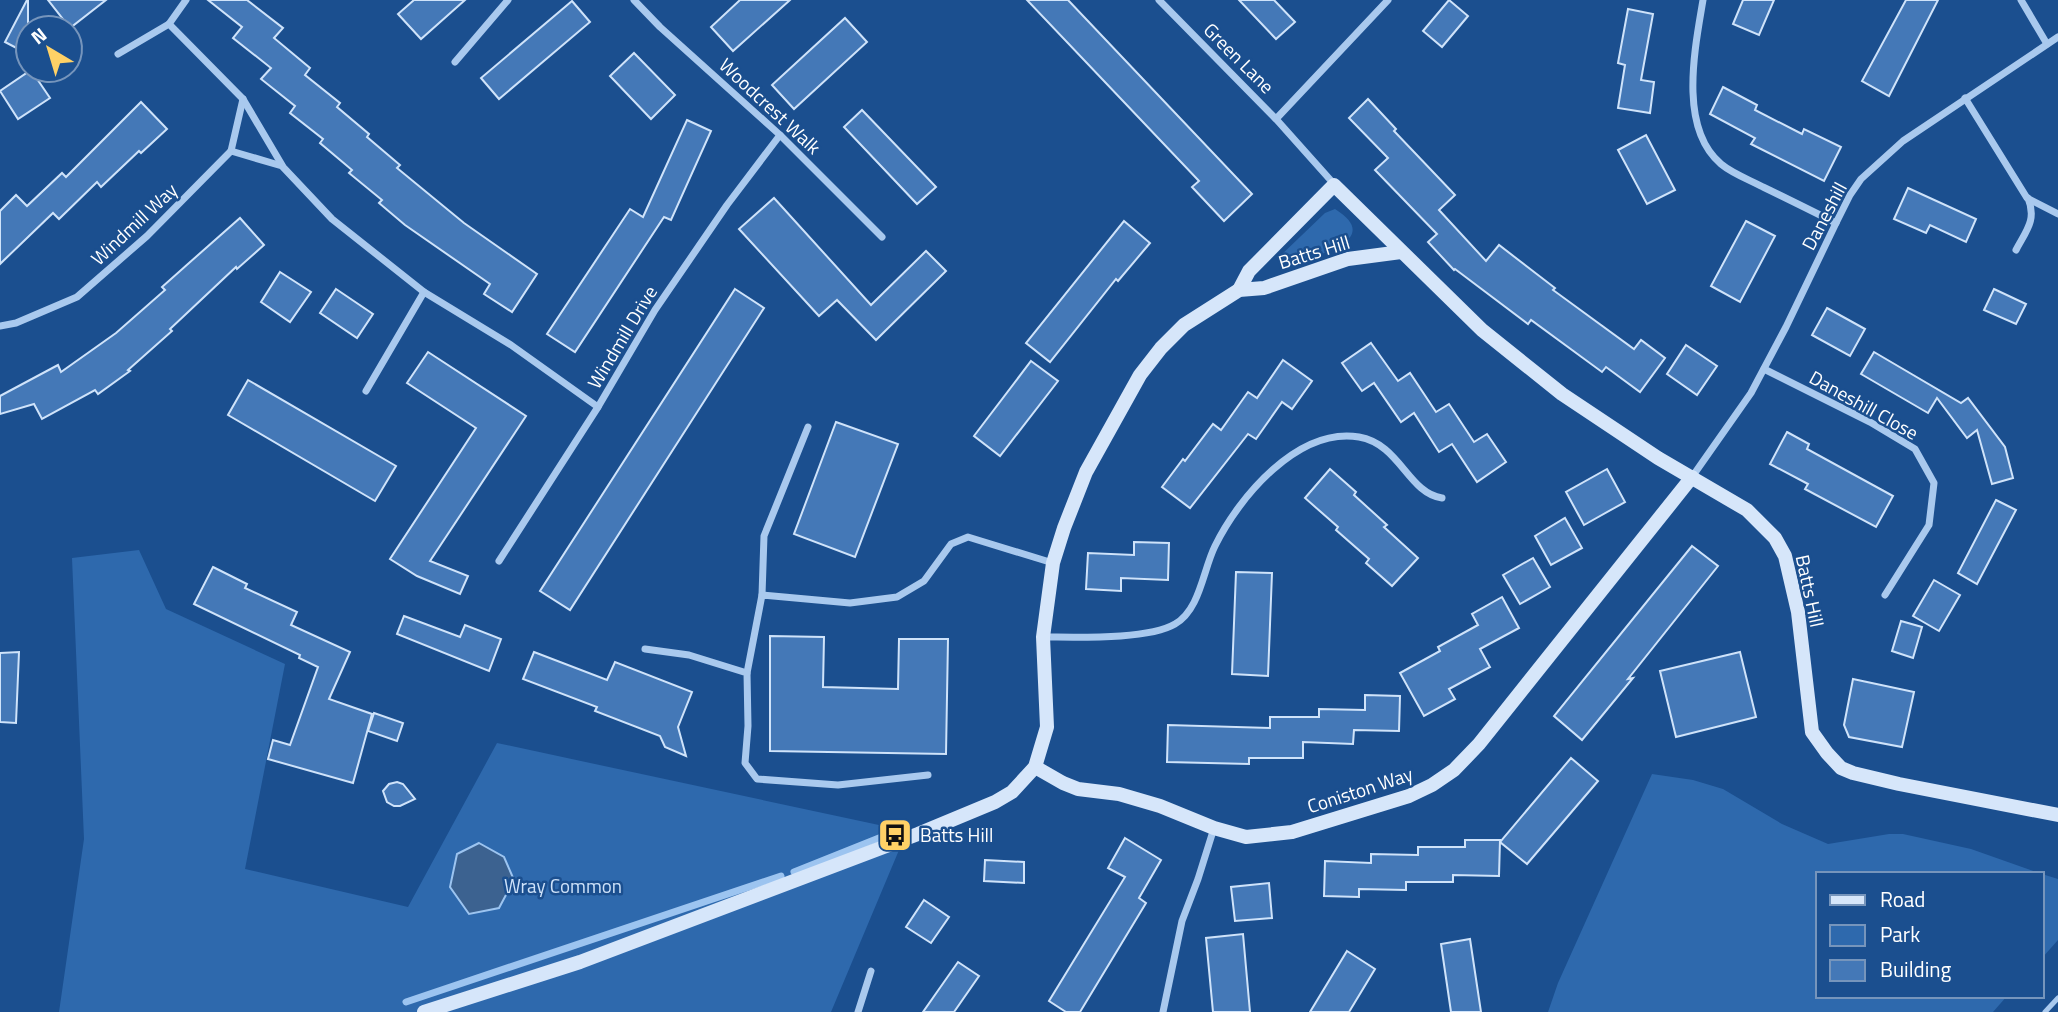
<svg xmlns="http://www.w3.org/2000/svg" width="2058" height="1012" font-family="'Titillium Web',sans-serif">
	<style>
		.green { fill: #2e69ad }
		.water { fill: #3c6290; stroke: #9cc4f0; stroke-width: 2 }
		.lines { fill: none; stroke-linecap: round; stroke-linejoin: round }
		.stream { stroke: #9cc4f0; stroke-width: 7 }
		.building { fill: #4478b7; stroke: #cfe3fa; stroke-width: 2 }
		.lane { stroke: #a9c9ee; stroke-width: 5 }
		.street { stroke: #a9c9ee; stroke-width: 7 }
		.secondary { stroke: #d6e6fa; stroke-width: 14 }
		.labels { text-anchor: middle; stroke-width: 5; stroke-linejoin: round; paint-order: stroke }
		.street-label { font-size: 19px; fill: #fff; stroke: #1b4f8f }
		.poi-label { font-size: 19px; fill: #fff; stroke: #1b4f8f; text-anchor: start }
		.park-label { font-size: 19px; fill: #cfe3fa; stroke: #1b4f8f }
	</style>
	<rect width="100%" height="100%" fill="#1b4f8f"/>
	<g class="green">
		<path d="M1335,209C1388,242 1307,258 1283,266L1277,259L1325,213Z"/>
		<polygon points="139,550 166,609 285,664 245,869 408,907 497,743 907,831 831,1012 59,1012 84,839 72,558"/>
		<polygon points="1652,774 1693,780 1723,789 1782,824 1828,844 1889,834 1903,834 1971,849 2042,874 1818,874 1818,996 2007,996 1993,1012 1548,1012 1558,983"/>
		<polygon points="2042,874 2058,879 2058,940 2042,958"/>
	</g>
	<polygon class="water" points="479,843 504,857 514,880 499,908 469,914 450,887 457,854"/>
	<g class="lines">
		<g class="stream">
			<polyline points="794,872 889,834"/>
			<polyline points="406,1002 781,876"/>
		</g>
	</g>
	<g class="building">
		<polygon points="27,0 28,0 28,54 5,42"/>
		<polygon points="48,0 106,0 70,28"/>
		<polygon points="208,0 247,0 283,28 274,38 310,68 305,75 340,103 337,107 369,134 367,137 400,165 397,168 464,223 537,274 512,312 484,294 490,284 405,225 379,203 382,200 349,173 352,170 320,143 323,139 290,113 295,106 261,79 271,68 233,38 242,27"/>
		<polygon points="414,0 465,0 421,39 398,14"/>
		<polygon points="740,0 790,0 733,51 711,27"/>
		<polygon points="1027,0 1068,0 1252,194 1224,221 1192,187 1199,181"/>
		<polygon points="1239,0 1274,0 1295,22 1276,39"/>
		<polygon points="1449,0 1468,16 1442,47 1423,31"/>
		<polygon points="1743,0 1774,0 1759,35 1733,24"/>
		<polygon points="1906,0 1938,0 1889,96 1862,81"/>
		<polygon points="572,1 590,22 499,99 481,78"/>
		<polygon points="1628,9 1653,14 1641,80 1654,82 1650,113 1618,108 1625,65 1618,63"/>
		<polygon points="845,18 867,42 794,109 772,85"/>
		<polygon points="634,53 675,95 651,119 610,76"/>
		<polygon points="31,70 50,98 18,119 0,91"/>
		<polygon points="1723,87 1757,105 1755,110 1802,134 1804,129 1841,147 1824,181 1751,144 1755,138 1710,114"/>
		<polygon points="1368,99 1396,129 1394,131 1455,195 1439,210 1486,261 1499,245 1555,288 1553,290 1634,349 1641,340 1665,358 1640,392 1606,367 1602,372 1531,320 1528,324 1455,269 1454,270 1428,242 1437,234 1375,170 1388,158 1349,118"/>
		<polygon points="141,102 167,129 141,153 139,151 101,187 97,182 59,219 53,213 0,264 0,211 16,195 27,206 62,173 66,177"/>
		<polygon points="862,110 936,187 917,204 844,127"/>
		<polygon points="687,120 711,131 671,220 664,217 575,352 547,334 630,209 643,217"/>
		<polygon points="1646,135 1675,190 1647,204 1618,150"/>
		<polygon points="1908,188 1976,219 1966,242 1930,225 1926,233 1894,219"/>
		<polygon points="774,198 871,305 926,251 946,271 876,340 837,300 819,316 739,229"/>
		<polygon points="240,218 264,245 237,269 236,267 170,329 172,331 128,370 130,371 98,394 95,390 42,419 34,404 0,414 0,396 58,365 61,372 116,333 165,290 162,287 189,263"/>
		<polygon points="1124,221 1150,243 1118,281 1116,279 1050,362 1026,343"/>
		<polygon points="1746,221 1775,236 1740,302 1711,286"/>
		<polygon points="280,272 311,292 290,322 261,302"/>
		<polygon points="336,289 373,314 357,338 320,313"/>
		<polygon points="735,289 764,308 570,610 540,591"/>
		<polygon points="1994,289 2026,304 2016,324 1984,310"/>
		<polygon points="1827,308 1865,329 1850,356 1812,335"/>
		<polygon points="1371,343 1398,381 1410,373 1436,412 1449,404 1474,442 1487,434 1506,462 1477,482 1452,444 1439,452 1414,413 1401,422 1374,383 1362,391 1342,363"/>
		<polygon points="1686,345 1717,366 1697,395 1667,374"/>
		<polygon points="428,352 526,416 430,561 468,576 460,594 417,576 390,559 476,428 407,383"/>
		<polygon points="1874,352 1961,403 1968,398 2005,447 2013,478 1992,484 1977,430 1967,438 1937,398 1928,413 1861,374"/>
		<polygon points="1283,360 1312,381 1292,409 1282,402 1256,439 1248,434 1190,508 1162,487 1183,459 1185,461 1213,424 1221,430 1248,392 1257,398"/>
		<polygon points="1031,361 1058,381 1000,456 974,436"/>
		<polygon points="248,380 396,466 375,501 228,415"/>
		<polygon points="836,422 898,444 855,557 794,534"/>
		<polygon points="1787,432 1809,444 1807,449 1893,496 1876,527 1805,489 1808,484 1770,464"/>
		<polygon points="1330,469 1356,492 1354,495 1387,525 1384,527 1418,558 1392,586 1366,563 1369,559 1336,530 1338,527 1305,498"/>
		<polygon points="1607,469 1625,502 1584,525 1566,492"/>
		<polygon points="1996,500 2016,510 1977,584 1958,573"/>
		<polygon points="1565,518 1582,548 1551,565 1535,536"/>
		<polygon points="1134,542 1169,543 1168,580 1121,578 1121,591 1086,589 1088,553 1134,555"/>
		<polygon points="1692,546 1718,566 1628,679 1633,678 1582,740 1554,716"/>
		<polygon points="1533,558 1550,587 1520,604 1503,575"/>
		<polygon points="213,567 247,584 245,588 297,612 291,625 350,652 329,699 372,714 353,783 268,759 273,740 290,745 318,667 299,658 300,655 194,604"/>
		<polygon points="1236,572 1272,573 1268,676 1232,674"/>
		<polygon points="1934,580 1960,595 1939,631 1913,616"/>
		<polygon points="1502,597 1519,628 1480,649 1490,667 1449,689 1455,699 1424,716 1400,673 1440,651 1438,647 1478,625 1472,614"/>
		<polygon points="404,616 460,637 465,625 501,639 489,671 397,634"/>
		<polygon points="1901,621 1922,627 1913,658 1892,651"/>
		<polygon points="770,636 824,637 823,687 898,689 899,639 948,639 946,754 770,751"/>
		<polygon points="19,652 16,723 0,722 0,653"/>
		<polygon points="534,652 607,680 615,662 692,692 678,727 686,756 665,747 660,736 595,711 597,707 523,679"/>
		<polygon points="1740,652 1756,717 1676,737 1660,671"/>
		<polygon points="1853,679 1914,692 1902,747 1849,737 1844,725"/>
		<polygon points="1365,695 1400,696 1399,731 1354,730 1353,744 1303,742 1303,758 1249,758 1249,764 1167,762 1168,725 1270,728 1270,717 1319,717 1319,709 1365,710"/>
		<polygon points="374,713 403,723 397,741 368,731"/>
		<polygon points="1571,758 1598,781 1527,864 1500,842"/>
		<polygon points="397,782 403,784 415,799 400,806 394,806 387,802 383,791 389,784"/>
		<polygon points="1125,838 1161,860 1139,898 1146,903 1080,1012 1066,1012 1049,1001 1125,877 1108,868"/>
		<polygon points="1465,840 1500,840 1499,876 1453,875 1453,882 1406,882 1406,890 1359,889 1359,897 1324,896 1325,861 1371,863 1371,854 1418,855 1418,847 1465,847"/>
		<polygon points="985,860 1024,862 1024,883 984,881"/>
		<polygon points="1269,883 1272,918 1235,921 1231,887"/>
		<polygon points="924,900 949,917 931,943 906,927"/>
		<polygon points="1243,934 1250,1012 1213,1012 1206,938"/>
		<polygon points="1470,939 1481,1012 1451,1012 1441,944"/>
		<polygon points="1347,951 1375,969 1349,1012 1310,1012"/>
		<polygon points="958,962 979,976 954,1012 923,1012"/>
	</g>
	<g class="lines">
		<polyline class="lane" points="2045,1012 2058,998"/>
		<g class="street">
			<polyline points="634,0 660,27 780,135 882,237"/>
			<polyline points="1159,0 1276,119 1334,184"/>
			<path d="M1703,0C1695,48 1678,128 1721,164C1733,174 1750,180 1763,187C1788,199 1812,211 1836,223"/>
			<polyline points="2021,0 2047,44"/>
			<polyline points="169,24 186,0"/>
			<polyline points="118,54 169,24 243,99 282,165"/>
			<polyline points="455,62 508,0"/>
			<polyline points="1965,98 2027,198 2058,214"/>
			<polyline points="1276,119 1388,0"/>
			<polyline points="231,151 243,99"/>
			<path d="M2016,250C2026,231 2037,220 2028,198"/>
			<polyline points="0,326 16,323 77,297 147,236 231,151 282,166 332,219 424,292 511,345 598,407"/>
			<polyline points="1764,369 1870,422 1915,449 1934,483 1929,525 1885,595"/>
			<polyline points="366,391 424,292"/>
			<polyline points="1692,477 1751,393 1786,327 1836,223 1850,195 1861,179 1903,141 2058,37"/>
			<polyline points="499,561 598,407 655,310 727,205 780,135"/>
			<polyline points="762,595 764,536 808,427"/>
			<path d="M1043,637C1076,637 1148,640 1175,624C1200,610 1203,570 1215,546C1239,497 1298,427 1359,437C1400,444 1408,493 1442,498"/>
			<polyline points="645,649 689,655 747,673 748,726 745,763 757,779 838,785 928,775"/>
			<polyline points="747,673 762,595 850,603 897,597 924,581 951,544 968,537 1053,563"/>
			<polyline points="858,1012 871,971"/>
			<polyline points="1163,1012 1182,921 1198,879 1214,828"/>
		</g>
		<g class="secondary">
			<polyline points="1239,290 1249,271 1334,185 1482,330 1562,394 1658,458 1747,510 1775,538 1785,556 1798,612 1812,732 1827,753 1841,768 1853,773 1899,784 2058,815"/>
			<polyline points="1035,767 1063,783 1078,789 1119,794 1160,806 1214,828 1246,837 1292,832 1409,796 1432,785 1454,770 1479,744 1692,477"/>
			<polyline points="424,1012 580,962 918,834 995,802 1012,792 1035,767 1047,727 1043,637 1053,563 1064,528 1086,472 1140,375 1161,348 1184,325 1239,290 1264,288 1348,259 1401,252"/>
		</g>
	</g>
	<defs>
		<g id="bus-square" transform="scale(1.75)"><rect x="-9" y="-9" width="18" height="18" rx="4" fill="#ffd166" stroke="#1b4f8f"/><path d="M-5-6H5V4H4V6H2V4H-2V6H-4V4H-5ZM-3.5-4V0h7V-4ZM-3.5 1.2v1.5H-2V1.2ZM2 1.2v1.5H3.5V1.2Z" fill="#111"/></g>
	</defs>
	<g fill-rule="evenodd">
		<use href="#bus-square" x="895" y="835"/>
	</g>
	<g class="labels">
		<g class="street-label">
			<text transform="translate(1239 58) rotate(45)" y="7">Green Lane</text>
			<text transform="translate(770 106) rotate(43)" y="7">Woodcrest Walk</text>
			<text transform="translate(1824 216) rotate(-62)" y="7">Daneshill</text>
			<text transform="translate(134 224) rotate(-43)" y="7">Windmill Way</text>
			<text transform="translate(1314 252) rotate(-17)" y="7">Batts Hill</text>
			<text transform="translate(622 337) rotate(-59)" y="7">Windmill Drive</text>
			<text transform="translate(1864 405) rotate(29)" y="7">Daneshill Close</text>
			<text transform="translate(1810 591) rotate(78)" y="7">Batts Hill</text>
			<text transform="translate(1360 790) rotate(-18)" y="7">Coniston Way</text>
		</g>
		<g class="poi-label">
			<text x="920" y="842">Batts Hill</text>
		</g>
		<g class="park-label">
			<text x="563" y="893">Wray Common</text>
		</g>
	</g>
	<rect x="1816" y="872" width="228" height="126" fill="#1b4f8f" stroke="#7695bc" stroke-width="2"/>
	<rect x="1830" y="895" width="35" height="10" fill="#d6e6fa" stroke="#7695bc" stroke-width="2"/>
	<text x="1880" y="907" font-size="21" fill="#ffffff">Road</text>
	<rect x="1830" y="925" width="35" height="21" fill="#2e69ad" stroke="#7695bc" stroke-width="2"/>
	<text x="1880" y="942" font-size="21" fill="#ffffff">Park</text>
	<rect x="1830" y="960" width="35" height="21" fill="#4478b7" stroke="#7695bc" stroke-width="2"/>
	<text x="1880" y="977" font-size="21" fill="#ffffff">Building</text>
	<g transform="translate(49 49) rotate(322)"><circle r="33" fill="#1b4f8f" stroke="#7695bc" stroke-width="2"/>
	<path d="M0-5L12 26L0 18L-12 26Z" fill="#ffd166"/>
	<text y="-10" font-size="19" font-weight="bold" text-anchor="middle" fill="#ffffff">N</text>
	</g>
</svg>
